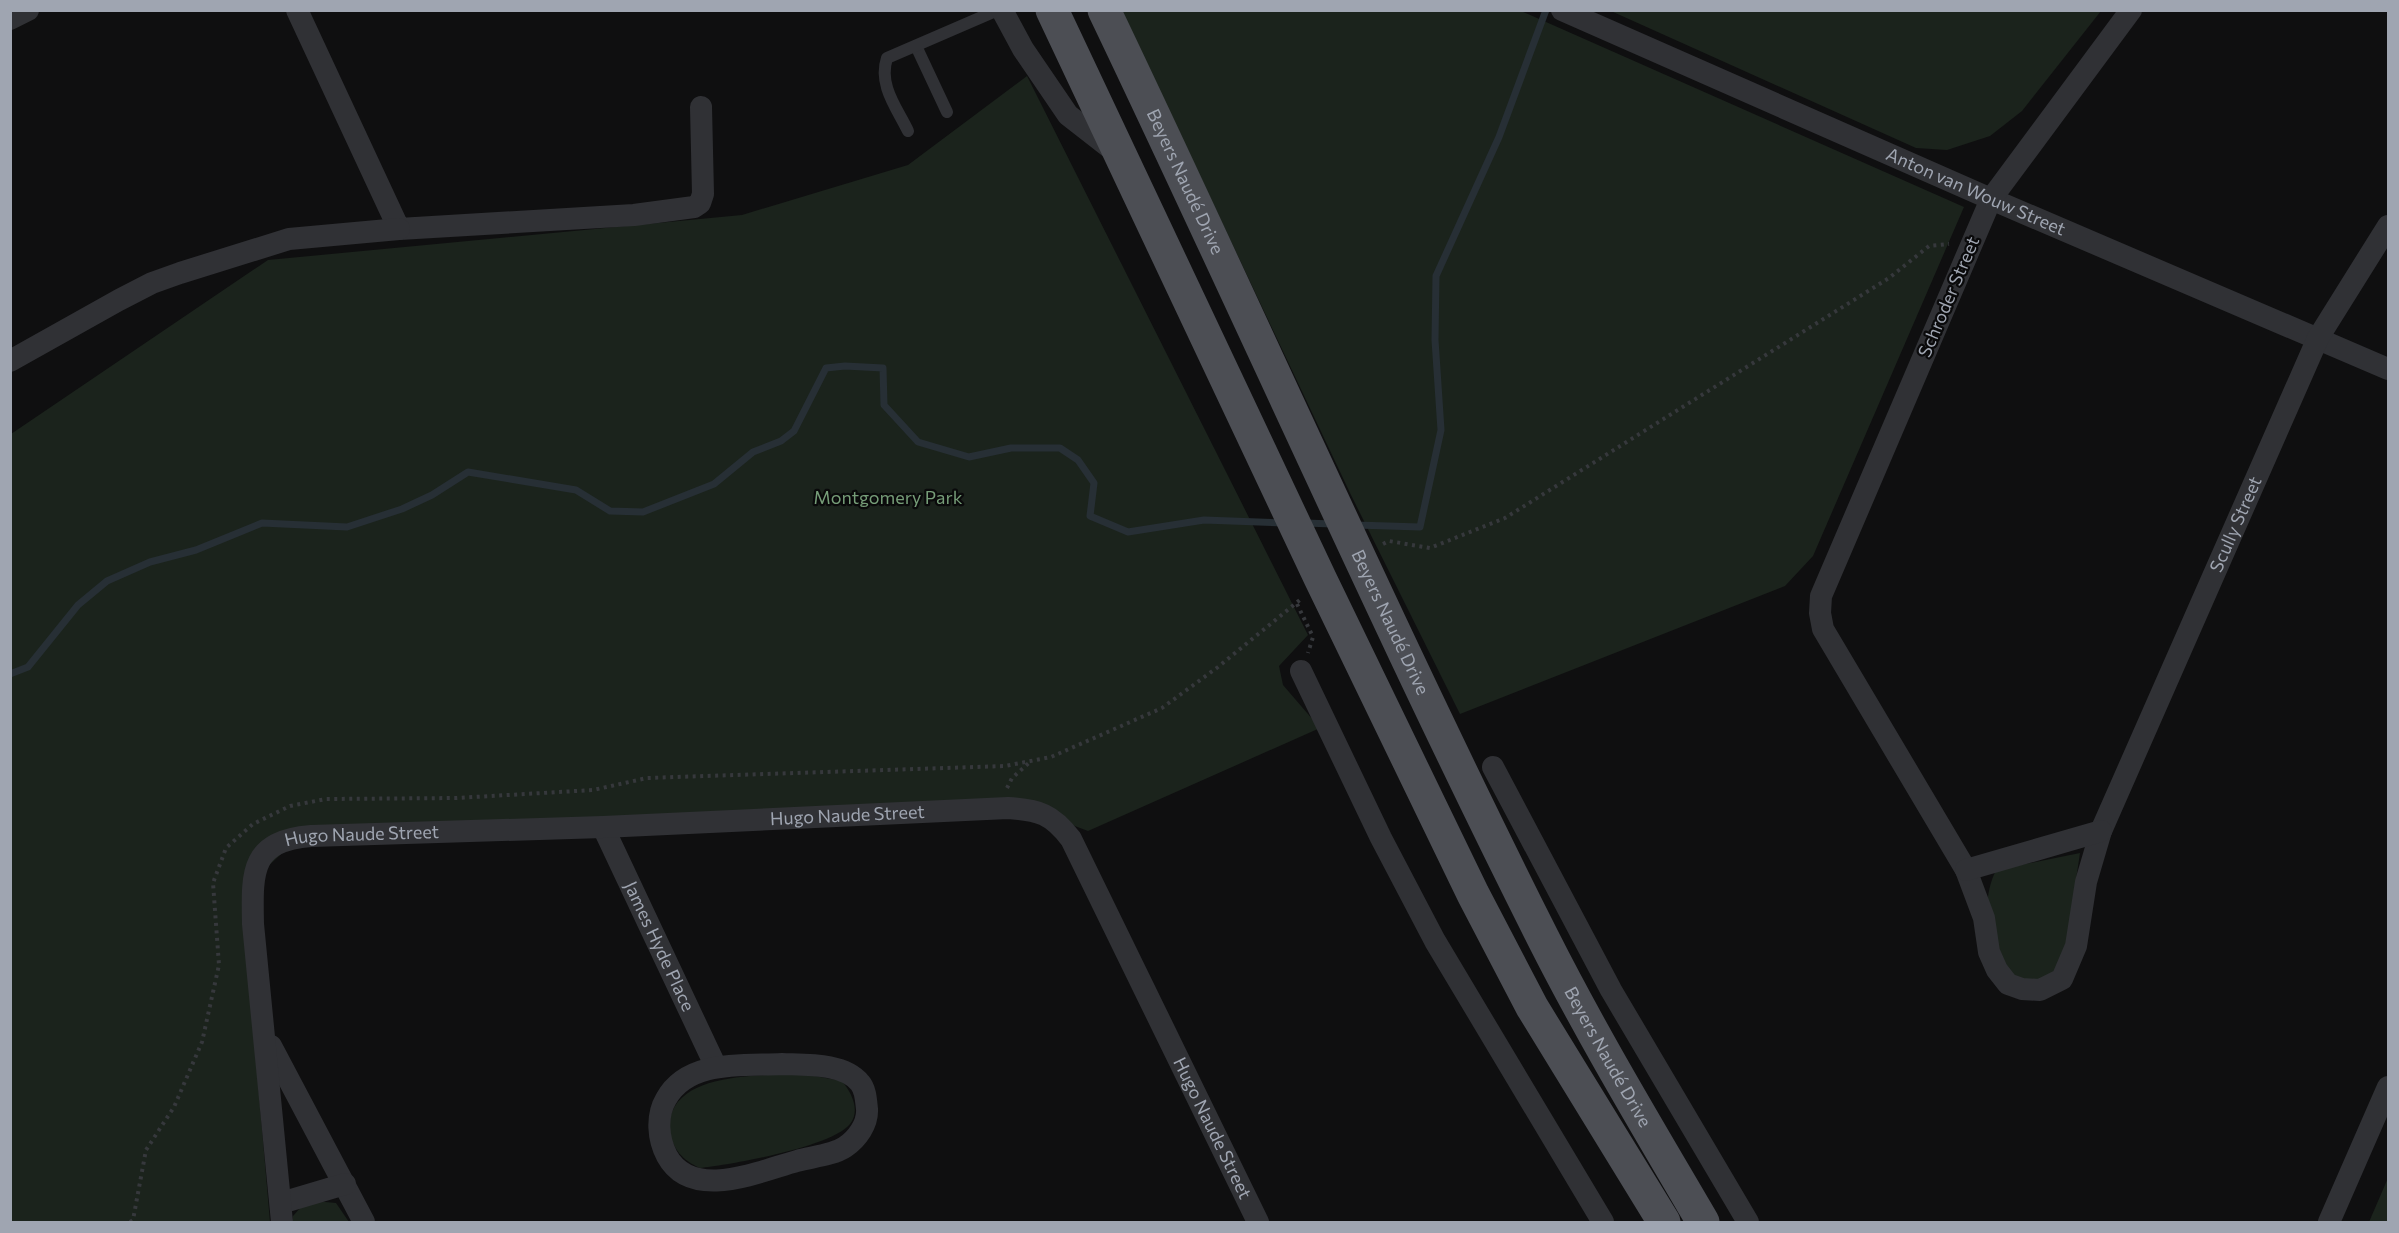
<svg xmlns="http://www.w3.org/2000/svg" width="2399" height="1233" font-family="Commissioner,sans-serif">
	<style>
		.green { fill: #1b231c }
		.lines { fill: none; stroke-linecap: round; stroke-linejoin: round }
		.stream { stroke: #272f35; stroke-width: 7 }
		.path { stroke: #36383c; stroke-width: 4; stroke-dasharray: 3 4.5; stroke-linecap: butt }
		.service { stroke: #303135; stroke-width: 12 }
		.minor { stroke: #303135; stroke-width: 22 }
		.primary { stroke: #4c4e54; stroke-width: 33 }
		.labels { text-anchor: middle; stroke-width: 4.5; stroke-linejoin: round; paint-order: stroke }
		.street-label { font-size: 18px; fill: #9fa5b1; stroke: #0a0a0b }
		.park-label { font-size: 18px; fill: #769d78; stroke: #0a0a0b }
	</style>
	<rect width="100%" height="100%" fill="#0f0f10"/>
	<g class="green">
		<polygon points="1122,11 1521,11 1964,207 1813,556 1785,586 1460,714 1351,495"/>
		<polygon points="1611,11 2101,11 2022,111 1990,136 1947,150 1916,148"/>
		<polygon points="1027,76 1308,635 1279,666 1283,685 1320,728 1088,831 1014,803 306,831 252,881 252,1013 270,1222 11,1222 11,434 268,260 742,215 908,165"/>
		<path d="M2080,853L2065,952L2059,969L2042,979L2025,980L2007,972C1992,936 1978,908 1996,870Z"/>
		<path d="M804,1074L842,1081C851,1092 861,1110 850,1124C832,1147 730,1165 700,1168C682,1160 673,1149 669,1130C667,1124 670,1118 672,1112C689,1071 766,1076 804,1074Z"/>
		<polygon points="2388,1178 2388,1222 2369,1222"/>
		<polygon points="315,1201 336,1203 349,1222 293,1222 293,1216 302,1206"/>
	</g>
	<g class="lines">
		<g class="stream">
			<polyline points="1305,523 1333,524"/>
			<polyline points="1356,525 1420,527 1441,430 1435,340 1436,276 1499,137 1546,10"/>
			<polyline points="10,674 28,667 78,605 107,581 150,562 196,550 262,523 347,527 402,509 432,495 468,472 576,490 610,511 643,512 714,484 753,452 781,441 794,431 826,368 845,366 883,368 884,405 918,442 969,457 1011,448 1060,448 1078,460 1094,483 1090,516 1128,532 1204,520 1285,523"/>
		</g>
		<g class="path">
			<polyline points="1383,544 1389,541 1430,548 1505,518 1889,278 1929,246 1949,244"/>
			<polyline points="1297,604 1313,637 1308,653"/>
			<polyline points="1007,788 1012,778 1031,761"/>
			<polyline points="130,1222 133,1220 146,1150 174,1107 202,1042 219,965 213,883 226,848 253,824 290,806 326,799 457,798 593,790 647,778 1005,766 1051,757 1162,708 1218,667 1301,599"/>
		</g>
		<g class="service">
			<polyline points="916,46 947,112"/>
			<path d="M908,131C897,108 878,85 887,58L998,10"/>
		</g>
		<g class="minor">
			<polyline points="297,10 399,229 634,215 694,207 700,203 703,194 701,107"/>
			<polyline points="1002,10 1023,49 1068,115 1118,154"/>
			<path id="s1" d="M1562,10L1991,199L2388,369"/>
			<path id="s2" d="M2131,10L1991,199L1821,596L1820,613L1823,629L1966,870L1984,918L1989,952L1997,970L2008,984L2022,989L2040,990L2062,979L2076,946L2086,882L2101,831L2318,338L2388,226"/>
			<polyline points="10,19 28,10"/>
			<polyline points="10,361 119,300 152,283 180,273 289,239 399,229"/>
			<polyline points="1301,671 1381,838 1435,941 1603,1222"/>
			<polyline points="1493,767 1611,990 1748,1222"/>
			<path id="s3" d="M603,827L716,1067"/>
			<polyline points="1966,870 2101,831"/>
			<polyline points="271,1046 364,1222"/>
			<path d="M782,1064C806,1065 844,1063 860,1083C866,1090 866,1101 867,1109C868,1124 857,1139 845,1147C833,1155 811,1157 797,1161C760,1171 692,1202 667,1156C658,1139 656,1116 666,1099C688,1059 744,1066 782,1064Z"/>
			<polyline points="281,1203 345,1184"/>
			<path id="s4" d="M282,1222L253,924C252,872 250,841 311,836L603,827L1008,808C1039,810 1052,814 1071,839L1258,1222"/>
			<polyline points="2329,1222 2388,1087"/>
		</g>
		<g class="primary">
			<polyline points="1052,10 1320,578 1473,894 1532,1007 1664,1222"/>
			<path id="s5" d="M1104,10C1252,319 1389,632 1543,938C1592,1035 1648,1128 1703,1222"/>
		</g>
	</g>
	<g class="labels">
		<g class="street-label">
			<text dy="6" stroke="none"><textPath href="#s5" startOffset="190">Beyers Naudé Drive</textPath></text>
			<text dy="6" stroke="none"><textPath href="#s1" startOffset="452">Anton van Wouw Street</textPath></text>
			<text transform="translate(1949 297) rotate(-67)" y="6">Schroder Street</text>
			<text dy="6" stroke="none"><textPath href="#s2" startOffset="1650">Scully Street</textPath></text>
			<text dy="6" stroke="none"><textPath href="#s5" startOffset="676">Beyers Naudé Drive</textPath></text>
			<text dy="6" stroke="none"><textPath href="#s4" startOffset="960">Hugo Naude Street</textPath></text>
			<text dy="6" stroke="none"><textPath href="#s4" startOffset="474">Hugo Naude Street</textPath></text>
			<text dy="6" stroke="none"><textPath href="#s3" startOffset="132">James Hyde Place</textPath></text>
			<text dy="6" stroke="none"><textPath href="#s5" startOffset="1162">Beyers Naudé Drive</textPath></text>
			<text dy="6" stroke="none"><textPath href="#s4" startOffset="1516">Hugo Naude Street</textPath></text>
		</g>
		<g class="park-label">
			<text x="888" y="504">Montgomery Park</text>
		</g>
	</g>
	<rect width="2399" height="1233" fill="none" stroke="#9fa5b1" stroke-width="24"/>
</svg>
